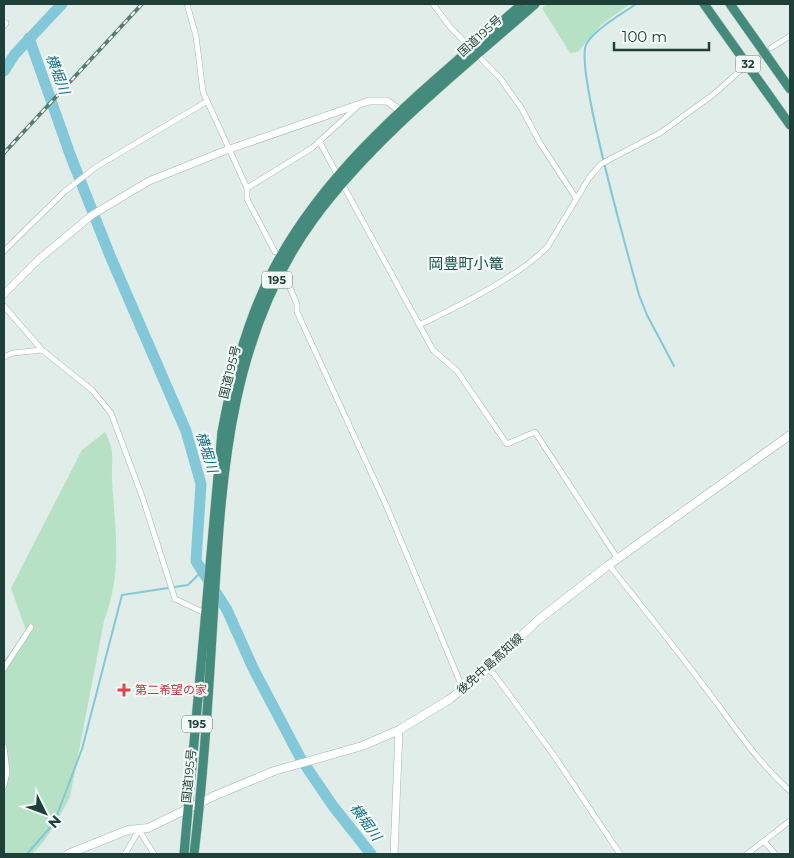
<svg xmlns="http://www.w3.org/2000/svg" width="794" height="858" font-family="Montserrat,'Noto Sans JP',sans-serif">
	<style>
		.green { fill: #b7e1c4 }
		.lines { fill: none; stroke-linecap: round; stroke-linejoin: round }
		.stream { stroke: #82c8d8; stroke-width: 2 }
		.river { stroke: #82c8d8; stroke-width: 11 }
		.minor-tunnel { stroke: #bacac5; stroke-width: 5; stroke-dasharray: 5 2.5; stroke-linecap: butt }
		.minor-casing { stroke: #a3b6b0; stroke-width: 6 }
		.tertiary-casing { stroke: #a3b6b0; stroke-width: 8 }
		.secondary-casing { stroke: #9ebab1; stroke-width: 9 }
		.trunk-casing { stroke: #c0cac7; stroke-width: 10 }
		.minor { stroke: #fff; stroke-width: 5 }
		.tertiary { stroke: #fff; stroke-width: 7 }
		.secondary { stroke: #fff; stroke-width: 8 }
		.trunk { stroke: #448b7d; stroke-width: 9 }
		.rail-casing { stroke: #597b73; stroke-width: 4 }
		.rail { stroke: #f2f9f6; stroke-width: 2; stroke-dasharray: 5.5; stroke-linecap: butt }
		.health-dot { fill: #e0444e; stroke: #f2f9f6; stroke-width: 2 }
		.labels { text-anchor: middle; stroke-width: 4.5; stroke-linejoin: round; paint-order: stroke }
		.shield { fill: #f2f9f6; stroke: #5e7871; stroke-width: 1 }
		.shield-label { font-size: 11px; font-weight: bold; fill: #1f4038 }
		.street-label { font-size: 12px; fill: #1f4038; stroke: #f2f9f6 }
		.health-label { font-size: 12px; fill: #be3a42; stroke: #f2f9f6; text-anchor: start }
		.water-label { font-size: 14px; font-style: italic; fill: #126c82; stroke: #f2f9f6 }
		.quarter-label { font-size: 15px; fill: #195447; stroke: #f2f9f6 }
	</style>
	<rect width="100%" height="100%" fill="#e1ede8"/>
	<g class="green">
		<polygon points="547,4 630,4 602,24 578,52 570,53 542,8"/>
		<path d="M105,432C116,453 111,458 112,480C115,533 123,569 104,621L70,797C59,817 49,838 32,854H4V660L27,633L11,588L82,450Z"/>
	</g>
	<g class="lines">
		<g class="stream">
			<path d="M636,4C622,14 593,30 586,45C575,70 629,258 639,295L647,315L674,366"/>
			<polyline points="27,854 54,823 82,749 122,595 188,585 201,572"/>
		</g>
		<g class="river">
			<polyline points="29,38 71,157 111,258 186,431 201,484 196,561 227,610 253,668 301,759 333,806 371,854"/>
			<polyline points="4,71 15,54 62,4"/>
		</g>
		<polyline class="minor-tunnel" points="747,66 771,48"/>
		<g class="minor-casing">
			<g id="minor">
				<polyline points="187,4 196,36 203,92 247,188 247,199 275,252"/>
				<polyline points="433,4 450,27 500,78 522,109 540,143 576,198"/>
				<polyline points="4,26 6,23"/>
				<polyline points="771,48 790,36"/>
				<polyline points="319,141 433,350 457,371 507,444 535,432 618,559"/>
				<polyline points="247,188 312,148 358,106"/>
				<polyline points="4,251 64,192 96,167 206,102"/>
				<polyline points="287,281 297,304 297,312 386,505 463,689"/>
				<polyline points="4,306 42,350 92,390 111,413 143,499 175,599 207,614"/>
				<path d="M419,325C455,308 523,274 548,246L589,178L601,164L660,133L714,94L742,69"/>
				<polyline points="4,357 13,353 42,350"/>
				<path d="M609,565C641,605 673,645 703,685C732,722 755,760 790,791"/>
				<polyline points="4,668 31,627"/>
				<polyline points="487,669 494,674 553,754 620,854"/>
				<polyline points="4,747 7,772 4,786"/>
				<polyline points="139,830 154,854"/>
				<polyline points="764,841 775,854"/>
				<polyline points="125,854 139,830"/>
				<polyline points="747,854 790,821"/>
			</g>
		</g>
		<g class="tertiary-casing">
			<g id="tertiary">
				<polyline points="4,294 39,259 92,215 149,181 224,151 369,101 387,101 405,114"/>
				<polyline points="394,854 399,730"/>
			</g>
		</g>
		<g class="secondary-casing">
			<polyline id="secondary" points="68,854 128,830 148,828 214,796 274,771 362,746 399,730 450,699 487,669 537,621 606,567 790,435"/>
		</g>
		<g class="trunk-casing">
			<g id="trunk">
				<polyline points="704,4 790,125"/>
				<polyline points="730,4 790,89"/>
				<path d="M184,854L222,432C232,377 246,324 271,274C328,162 431,85 522,4"/>
				<path d="M194,854C204,771 209,687 214,603C222,468 231,333 313,220C372,139 460,70 535,4"/>
			</g>
		</g>
		<use href="#minor" class="minor"/>
		<use href="#tertiary" class="tertiary"/>
		<use href="#secondary" class="secondary"/>
		<use href="#trunk" class="trunk"/>
		<g class="rail-casing">
			<polyline id="rail" points="4,153 142,4"/>
		</g>
		<use href="#rail" class="rail"/>
	</g>
	<path class="health-dot" d="M121.5 682.5h5v5h5v5h-5v5h-5v-5h-5v-5h5z"/>
	<g class="labels">
		<g class="shield">
			<rect x="735.5" y="55.5" width="25" height="17" rx="4"/>
			<rect x="262" y="271.5" width="30" height="17" rx="4"/>
			<rect x="182" y="715.5" width="30" height="17" rx="4"/>
		</g>
		<g class="shield-label">
			<text x="748" y="68">32</text>
			<text x="277" y="284">195</text>
			<text x="197" y="728">195</text>
		</g>
		<g class="street-label">
			<text transform="translate(480 36) rotate(-42)" y="4">国道195号</text>
			<text transform="translate(230 372) rotate(-76)" y="4">国道195号</text>
			<text transform="translate(490 664) rotate(-42)" y="4">後免中島高知線</text>
			<text transform="translate(189 776) rotate(-84)" y="4">国道195号</text>
		</g>
		<g class="health-label">
			<text x="135" y="694">第二希望の家</text>
		</g>
		<g class="water-label">
			<text transform="translate(58 74) rotate(69)" y="5">横堀川</text>
			<text transform="translate(207 452) rotate(73)" y="5">横堀川</text>
			<text transform="translate(366 822) rotate(54)" y="5">横堀川</text>
		</g>
		<g class="quarter-label">
			<text x="466" y="269">岡豊町小篭</text>
		</g>
	</g>
	<rect width="794" height="858" fill="none" stroke="#1f4038" stroke-width="10"/>
	<g transform="translate(45 813) rotate(132)" stroke="#f2f9f6" stroke-width="4" paint-order="stroke">
	<path d="M0-4L9 19L0 12L-9 19Z" fill="#1f4038"/>
	<text y="-8" font-size="14" font-weight="bold" text-anchor="middle" fill="#1f4038">N</text>
	</g>
	<path d="M614 42v8h95v-8" fill="none" stroke="#1f4038" stroke-width="2.5"/>
	<text x="622" y="42" font-size="15" fill="#1f4038" stroke="#f2f9f6" stroke-width="4" paint-order="stroke">100 m</text>
</svg>
